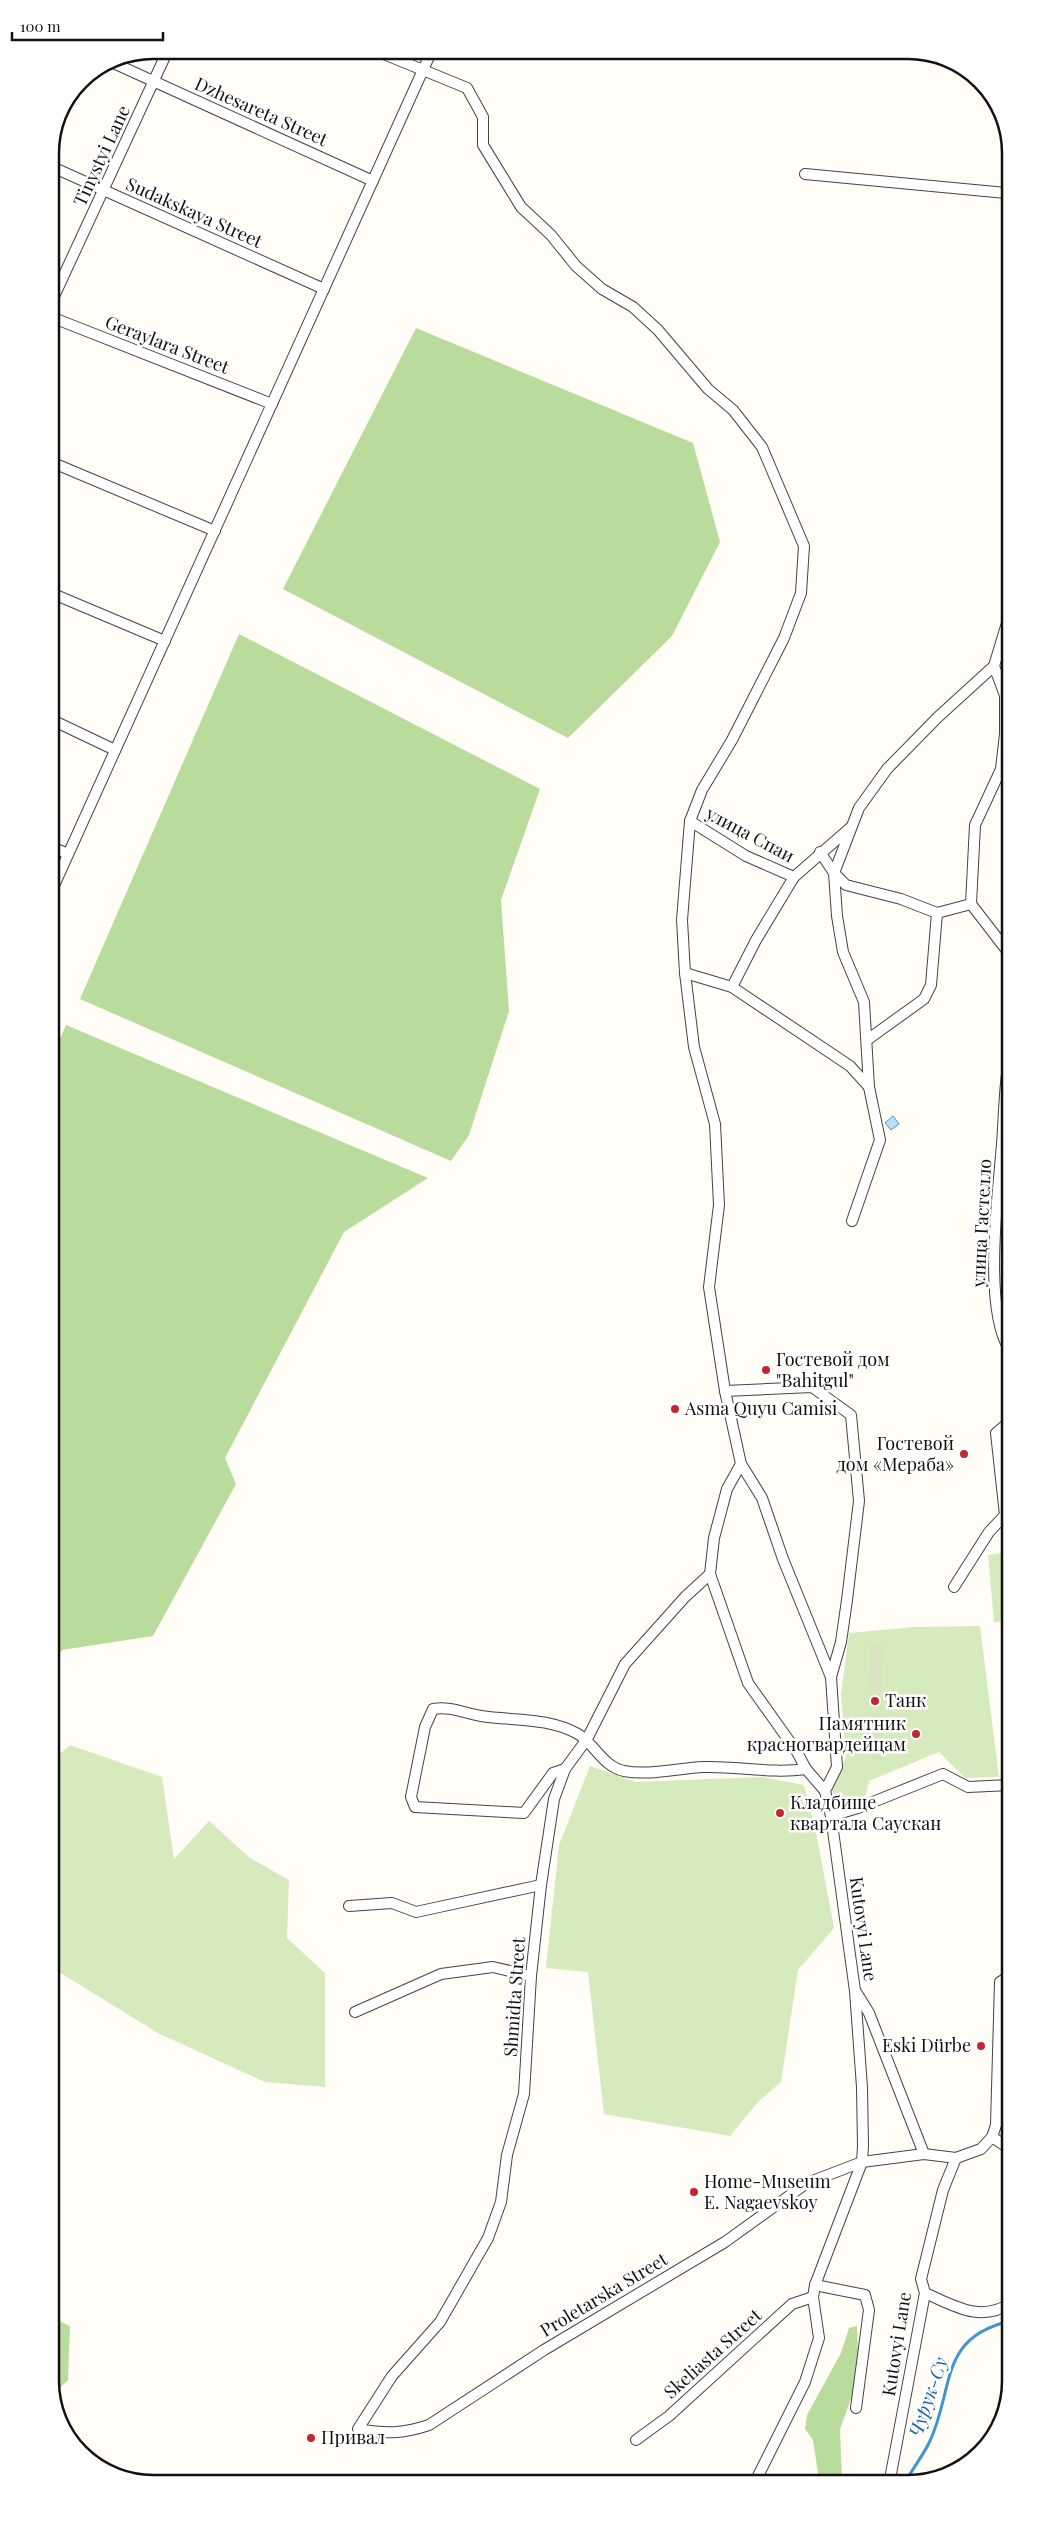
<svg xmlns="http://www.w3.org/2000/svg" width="1061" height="2534" font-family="'Playfair Display',serif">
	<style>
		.green { fill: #d5ebbd }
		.forest { fill: #b9dc9c }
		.cemetery { fill: #d9e3c4 }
		.water { fill: #b9e0f7; stroke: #3f96cf }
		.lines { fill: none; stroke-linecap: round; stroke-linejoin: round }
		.stream { stroke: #3f96cf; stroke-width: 3 }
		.minor-casing { stroke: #444; stroke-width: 12 }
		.minor { stroke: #fff; stroke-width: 10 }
		.poi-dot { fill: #c4262e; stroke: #fff; stroke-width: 2 }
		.labels { text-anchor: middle; stroke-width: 5; stroke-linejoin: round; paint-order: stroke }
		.street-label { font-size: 18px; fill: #111; stroke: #fff }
		.poi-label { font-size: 18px; fill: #111; stroke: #fff; text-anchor: start }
		.water-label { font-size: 19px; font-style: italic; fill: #1768a6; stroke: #fff }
		.rim { fill: none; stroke: #111; stroke-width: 2.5 }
	</style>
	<rect width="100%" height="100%" fill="#fffdf5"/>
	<g class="green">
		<polygon points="1009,1552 1009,1622 994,1622 988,1555"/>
		<polygon points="980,1626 999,1777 965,1778 939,1752 869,1781 866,1795 843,1806 834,1805 832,1787 846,1757 841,1695 849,1633 915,1627"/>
		<polygon points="70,1745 162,1777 174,1859 209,1821 250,1858 289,1880 287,1938 325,1973 325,2087 265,2082 158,2033 54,1969 54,1759"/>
		<polygon points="590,1766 636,1782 762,1777 804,1785 816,1832 834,1928 798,1970 781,2082 758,2102 730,2136 604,2114 588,1972 546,1968 559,1845"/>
	</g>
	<g class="forest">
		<polygon points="416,328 693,443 720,542 672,636 568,738 283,589"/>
		<polygon points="239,634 540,789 501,900 509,1011 469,1135 451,1161 80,999"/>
		<polygon points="66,1025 428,1178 344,1232 225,1458 236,1484 153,1636 62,1650 54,1663 52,1057"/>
		<polygon points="55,2319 70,2326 68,2380 55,2393"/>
		<polygon points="857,2326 859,2377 840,2429 842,2479 819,2479 813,2440 805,2429 807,2415 841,2353 849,2328"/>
	</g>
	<g class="cemetery">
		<polygon points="871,1644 882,1644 881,1691 870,1691"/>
		<polygon points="872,1713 883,1713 884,1760 872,1760"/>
	</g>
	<polygon class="water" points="893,1116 899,1124 891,1130 885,1123"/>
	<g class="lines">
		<g class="stream">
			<polyline points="1008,1163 1003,1267 1008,1320"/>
			<path d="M907,2479C914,2467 923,2455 929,2443C955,2390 937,2337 1011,2321"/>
		</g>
		<g class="minor-casing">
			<g id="minor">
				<polyline points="374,50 467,88 483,117 483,145 521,207 551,235 576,266 602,289 633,307 658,330 708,389 733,410 762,447 804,546 801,593 784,638 732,740 702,790 690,821 682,920 685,973 694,1047 715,1124 719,1205 709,1287 725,1391 741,1464 762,1498 783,1559 831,1677 837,1767 825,1791 831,1816 855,1991 862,2087 863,2146 862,2162 815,2285 813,2297 819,2338 805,2382 756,2480"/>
				<polyline points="109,61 373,181"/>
				<polyline points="50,166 324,289"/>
				<polyline points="805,174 1006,193"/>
				<polyline points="51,303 168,50"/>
				<polyline points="51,317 272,404"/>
				<polyline points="51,462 215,531"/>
				<polyline points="51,593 165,641"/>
				<polyline points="1007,623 994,666 1007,701"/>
				<polyline points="52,720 115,750"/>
				<polyline points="690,821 746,856 794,877"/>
				<polyline points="52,847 68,854"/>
				<polyline points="820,852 834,873 846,885 901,899 937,913 971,904"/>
				<polyline points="52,890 432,50"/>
				<polyline points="971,904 975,825 1001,769 1005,734 1005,694"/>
				<polyline points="971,904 1008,952"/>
				<polyline points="685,973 732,987 850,1066 869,1087"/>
				<polyline points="732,987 756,940 794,877 850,828"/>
				<polyline points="867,1040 924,999 931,985 937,913"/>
				<path d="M1008,1067C1004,1092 1004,1119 1002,1144C998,1195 983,1306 1009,1349"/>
				<polyline points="852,1221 880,1140 869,1087 864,1002 843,952 837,916 834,873 859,808 887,769 938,717 994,666"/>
				<polyline points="725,1391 812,1387 851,1415 859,1501 847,1600 841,1642 831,1677"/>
				<polyline points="741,1464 727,1489 714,1538 710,1574 748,1683 797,1752 806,1769 825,1791"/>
				<path d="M710,1574L685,1597L625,1664L587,1739L565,1769L554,1799L541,1885L531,1976L524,2094L507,2155L501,2202L488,2238L440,2322L392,2376L358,2429C386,2434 402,2434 429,2425L544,2350L725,2242L807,2183L862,2162L924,2154L956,2158L981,2149L992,2137L996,2125L1000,1982L1010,1976"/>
				<polyline points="954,1587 989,1532 1005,1515 996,1433 1009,1422"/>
				<path d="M565,1769L553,1773L524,1813L415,1807L411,1797L425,1727L433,1709C450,1706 464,1713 481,1716C513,1721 548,1717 578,1734C595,1744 602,1766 624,1771C649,1776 678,1768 704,1767C738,1766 771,1774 806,1769"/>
				<polyline points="831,1816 858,1808 943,1774 968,1787 1010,1785"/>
				<polyline points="349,1906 392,1903 416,1912 541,1885"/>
				<polyline points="856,1992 869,2013 924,2154"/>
				<polyline points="355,2012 441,1974 493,1967 531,1976"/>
				<polyline points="992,2137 1010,2149"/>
				<polyline points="815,2285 865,2295 869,2310 856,2408"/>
				<path d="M925,2293C955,2306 980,2323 1011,2303"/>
				<polyline points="636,2440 669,2416 792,2304 813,2297"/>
				<polyline points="890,2479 925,2293 921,2279 943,2190 956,2158"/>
			</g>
		</g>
		<use href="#minor" class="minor"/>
	</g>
	<g class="poi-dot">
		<circle cx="766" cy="1370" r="5"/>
		<circle cx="675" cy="1409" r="5"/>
		<circle cx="964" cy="1454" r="5"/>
		<circle cx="875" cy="1701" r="5"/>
		<circle cx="916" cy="1734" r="5"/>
		<circle cx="780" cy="1813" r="5"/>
		<circle cx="981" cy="2046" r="5"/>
		<circle cx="694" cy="2192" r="5"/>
		<circle cx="311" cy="2438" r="5"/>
	</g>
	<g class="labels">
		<g class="street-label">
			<text transform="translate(261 112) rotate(24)" y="6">Dzhesareta Street</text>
			<text transform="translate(102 156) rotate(-65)" y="6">Tinystyi Lane</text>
			<text transform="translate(194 213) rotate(24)" y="6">Sudakskaya Street</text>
			<text transform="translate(167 345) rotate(21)" y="6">Geraylara Street</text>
			<text transform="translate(750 835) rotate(28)" y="6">улица Спаи</text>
			<text transform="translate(982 1223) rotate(-87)" y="6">улица Гастелло</text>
			<text transform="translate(863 1929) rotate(82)" y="6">Kutovyi Lane</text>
			<text transform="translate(515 1997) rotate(-86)" y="6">Shmidta Street</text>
			<text transform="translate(604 2295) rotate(-31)" y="6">Proletarska Street</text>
			<text transform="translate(897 2344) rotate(-81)" y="6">Kutovyi Lane</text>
			<text transform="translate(713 2354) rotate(-42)" y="6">Skeliasta Street</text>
		</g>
		<g class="poi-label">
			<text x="776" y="1366">Гостевой дом<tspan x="776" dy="21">"Bahitgul"</tspan></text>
			<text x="685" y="1415">Asma Quyu Camisi</text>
			<text x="954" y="1450" text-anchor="end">Гостевой<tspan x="954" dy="21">дом «Мераба»</tspan></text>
			<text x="885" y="1707">Танк</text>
			<text x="906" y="1730" text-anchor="end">Памятник<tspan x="906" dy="21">красногвардейцам</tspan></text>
			<text x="790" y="1809">Кладбище<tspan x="790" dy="21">квартала Саускан</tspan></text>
			<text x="971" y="2052" text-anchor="end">Eski Dürbe</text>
			<text x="704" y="2188">Home-Museum<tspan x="704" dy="21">E. Nagaevskoy</tspan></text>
			<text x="321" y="2444">Привал</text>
		</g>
		<g class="water-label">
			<text transform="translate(928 2397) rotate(-71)" y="7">Чурук-Су</text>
		</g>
	</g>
	<path d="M0 0H1061V2534H0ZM153 59H908A94 94 0 0 1 1002 153V2381A94 94 0 0 1 908 2475H153A94 94 0 0 1 59 2381V153A94 94 0 0 1 153 59Z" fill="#fff" fill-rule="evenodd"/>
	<path class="rim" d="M153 59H908A94 94 0 0 1 1002 153V2381A94 94 0 0 1 908 2475H153A94 94 0 0 1 59 2381V153A94 94 0 0 1 153 59Z"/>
	<path d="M12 32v8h151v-8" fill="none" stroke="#111111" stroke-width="2.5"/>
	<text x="20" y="32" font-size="15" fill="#111111" stroke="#ffffff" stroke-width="4" paint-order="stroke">100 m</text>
</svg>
